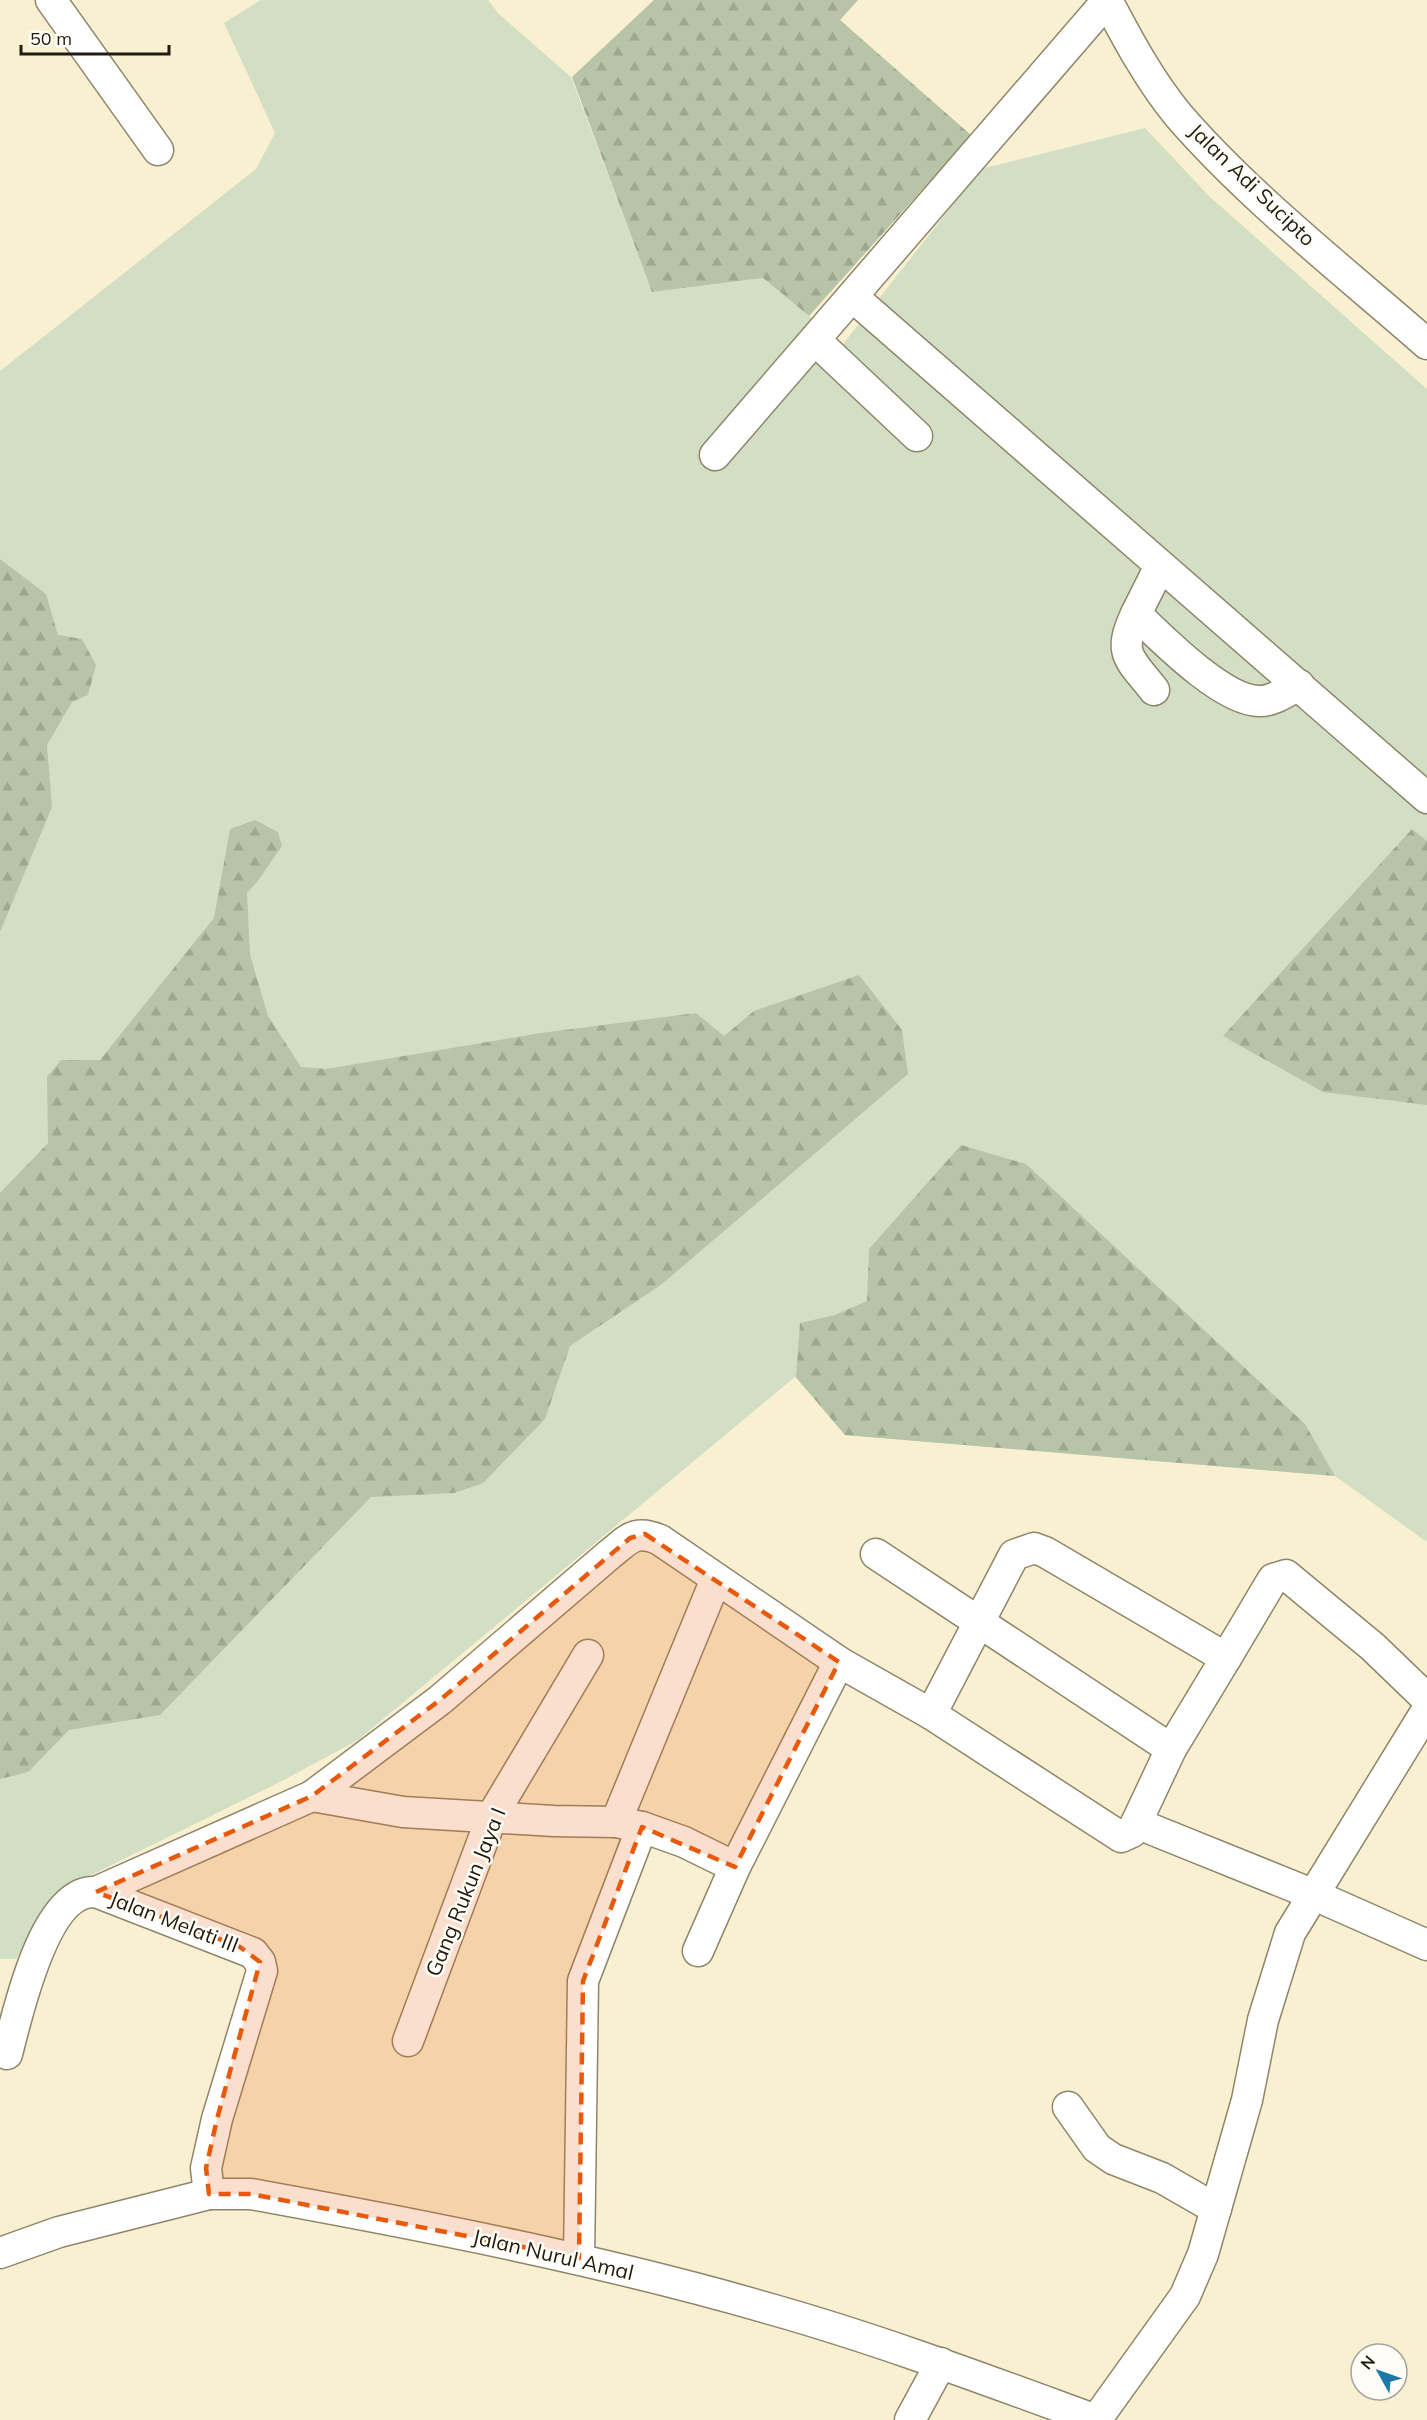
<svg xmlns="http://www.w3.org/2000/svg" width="1427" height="2420" font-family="Mulish,sans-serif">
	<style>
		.grass { fill: #d3dfc4 }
		.forest { fill: url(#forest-firs) }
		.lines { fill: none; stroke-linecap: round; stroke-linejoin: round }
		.minor-casing { stroke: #8f866a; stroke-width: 33 }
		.minor { stroke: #fff; stroke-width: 30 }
		.marked { fill: #e8590c; fill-opacity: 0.2; stroke: #e8590c; stroke-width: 4.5; stroke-dasharray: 12 8; stroke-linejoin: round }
		.labels { text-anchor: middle; stroke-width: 5; stroke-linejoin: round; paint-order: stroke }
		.street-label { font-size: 21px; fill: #201c11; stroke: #fffdf7 }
	</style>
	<defs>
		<pattern id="forest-firs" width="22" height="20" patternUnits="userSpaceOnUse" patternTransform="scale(1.5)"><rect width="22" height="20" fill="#b7c4a8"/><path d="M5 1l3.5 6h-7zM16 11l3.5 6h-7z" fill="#9da890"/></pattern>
	</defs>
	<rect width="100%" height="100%" fill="#f9f0d1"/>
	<polygon class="grass" points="261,0 488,0 499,14 571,77 652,292 763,278 843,344 981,169 1145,128 1210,197 1427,389 1427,1542 1335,1476 845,1435 795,1377 358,1740 280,1782 71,1885 45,1905 16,1959 0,1959 0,371 256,169 275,133 224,23"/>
	<g class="forest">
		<polygon points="654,0 858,0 840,20 971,135 809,316 763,278 652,292 572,77"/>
		<polygon points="0,559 46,594 58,635 82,639 96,665 88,695 72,702 47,745 52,807 0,932"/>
		<polygon points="255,820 278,832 282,846 257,882 247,893 250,955 268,1016 301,1067 326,1069 541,1033 696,1013 724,1036 754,1011 859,975 902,1030 908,1074 662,1284 570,1346 545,1419 483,1483 454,1493 371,1497 160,1715 69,1730 28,1772 0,1779 0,1193 48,1143 47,1077 61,1060 100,1060 214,918 230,829"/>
		<polygon points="1412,829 1427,841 1427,1105 1323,1092 1223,1036"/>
		<polygon points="961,1145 1026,1164 1305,1424 1335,1476 845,1435 796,1377 800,1323 835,1315 867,1301 869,1249"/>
	</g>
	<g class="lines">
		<g class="minor-casing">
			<g id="minor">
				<polyline points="51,0 158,150"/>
				<path d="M1107,0C1128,40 1150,81 1179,116C1250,198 1345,272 1427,344"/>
				<polyline points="853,297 1427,798"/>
				<polyline points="816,341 917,436"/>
				<polyline points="715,455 1107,1"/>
				<path d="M1160,566L1136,614C1162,639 1224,702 1260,701C1274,701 1287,691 1299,685"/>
				<path d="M1136,614C1117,654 1129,658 1154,690"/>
				<polyline points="876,1554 1171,1749"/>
				<polyline points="931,1714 1121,1837 1132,1832 1171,1749 1226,1658"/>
				<path d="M312,1796L440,1700L610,1554C629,1539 635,1529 660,1540L839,1662"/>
				<polyline points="616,1822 716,1579"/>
				<polyline points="1136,1823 1312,1894 1427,1945"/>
				<polyline points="96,1892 312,1796 403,1812 554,1821 616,1822 642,1827 684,1842 735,1867"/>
				<polyline points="698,1951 735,1867 839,1662 931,1714 1014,1555 1034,1548 1045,1552 1226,1658 1273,1579 1286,1575 1373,1647 1427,1699"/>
				<polyline points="408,2041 492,1816 588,1655"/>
				<path d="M7,2054C17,2016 44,1888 96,1892L253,1953L260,1962L262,1971L217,2119L206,2168L209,2194"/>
				<polyline points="1068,2107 1097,2148 1113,2159 1162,2178 1216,2209"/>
				<path d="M0,2253L59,2232L209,2194H251C427,2226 602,2260 774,2310C883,2341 989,2381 1096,2420"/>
				<polyline points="579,2258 583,1981 642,1827"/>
				<polyline points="910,2420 941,2363"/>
				<polyline points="1096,2420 1185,2296 1203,2254 1247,2100 1263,2020 1290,1933 1427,1710"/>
			</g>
		</g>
		<use href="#minor" class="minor"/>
	</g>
	<path class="marked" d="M645,1534L839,1662L735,1867L642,1827L583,1981L579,2258L251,2194H209L206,2168L217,2119L260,1962L240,1947L96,1892L312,1796L440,1700L630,1538Z"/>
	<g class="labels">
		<g class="street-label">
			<text transform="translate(1252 185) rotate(44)" y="7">Jalan Adi Sucipto</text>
			<text transform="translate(466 1892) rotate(-68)" y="7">Gang Rukun Jaya I</text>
			<text transform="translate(174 1922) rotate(21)" y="7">Jalan Melati III</text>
			<text transform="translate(553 2255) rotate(13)" y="7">Jalan Nurul Amal</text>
		</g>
	</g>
	<g transform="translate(1379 2372) rotate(310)"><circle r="28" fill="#fffdf7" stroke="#a6a39b" stroke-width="1.5"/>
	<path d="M0-4.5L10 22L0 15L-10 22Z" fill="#1b7aa7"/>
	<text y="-9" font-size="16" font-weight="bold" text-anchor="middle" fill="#201c11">N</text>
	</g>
	<path d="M21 45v9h148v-9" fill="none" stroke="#201c11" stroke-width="3"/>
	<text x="30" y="45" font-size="18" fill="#201c11" stroke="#fffdf7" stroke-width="4.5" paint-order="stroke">50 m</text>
</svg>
